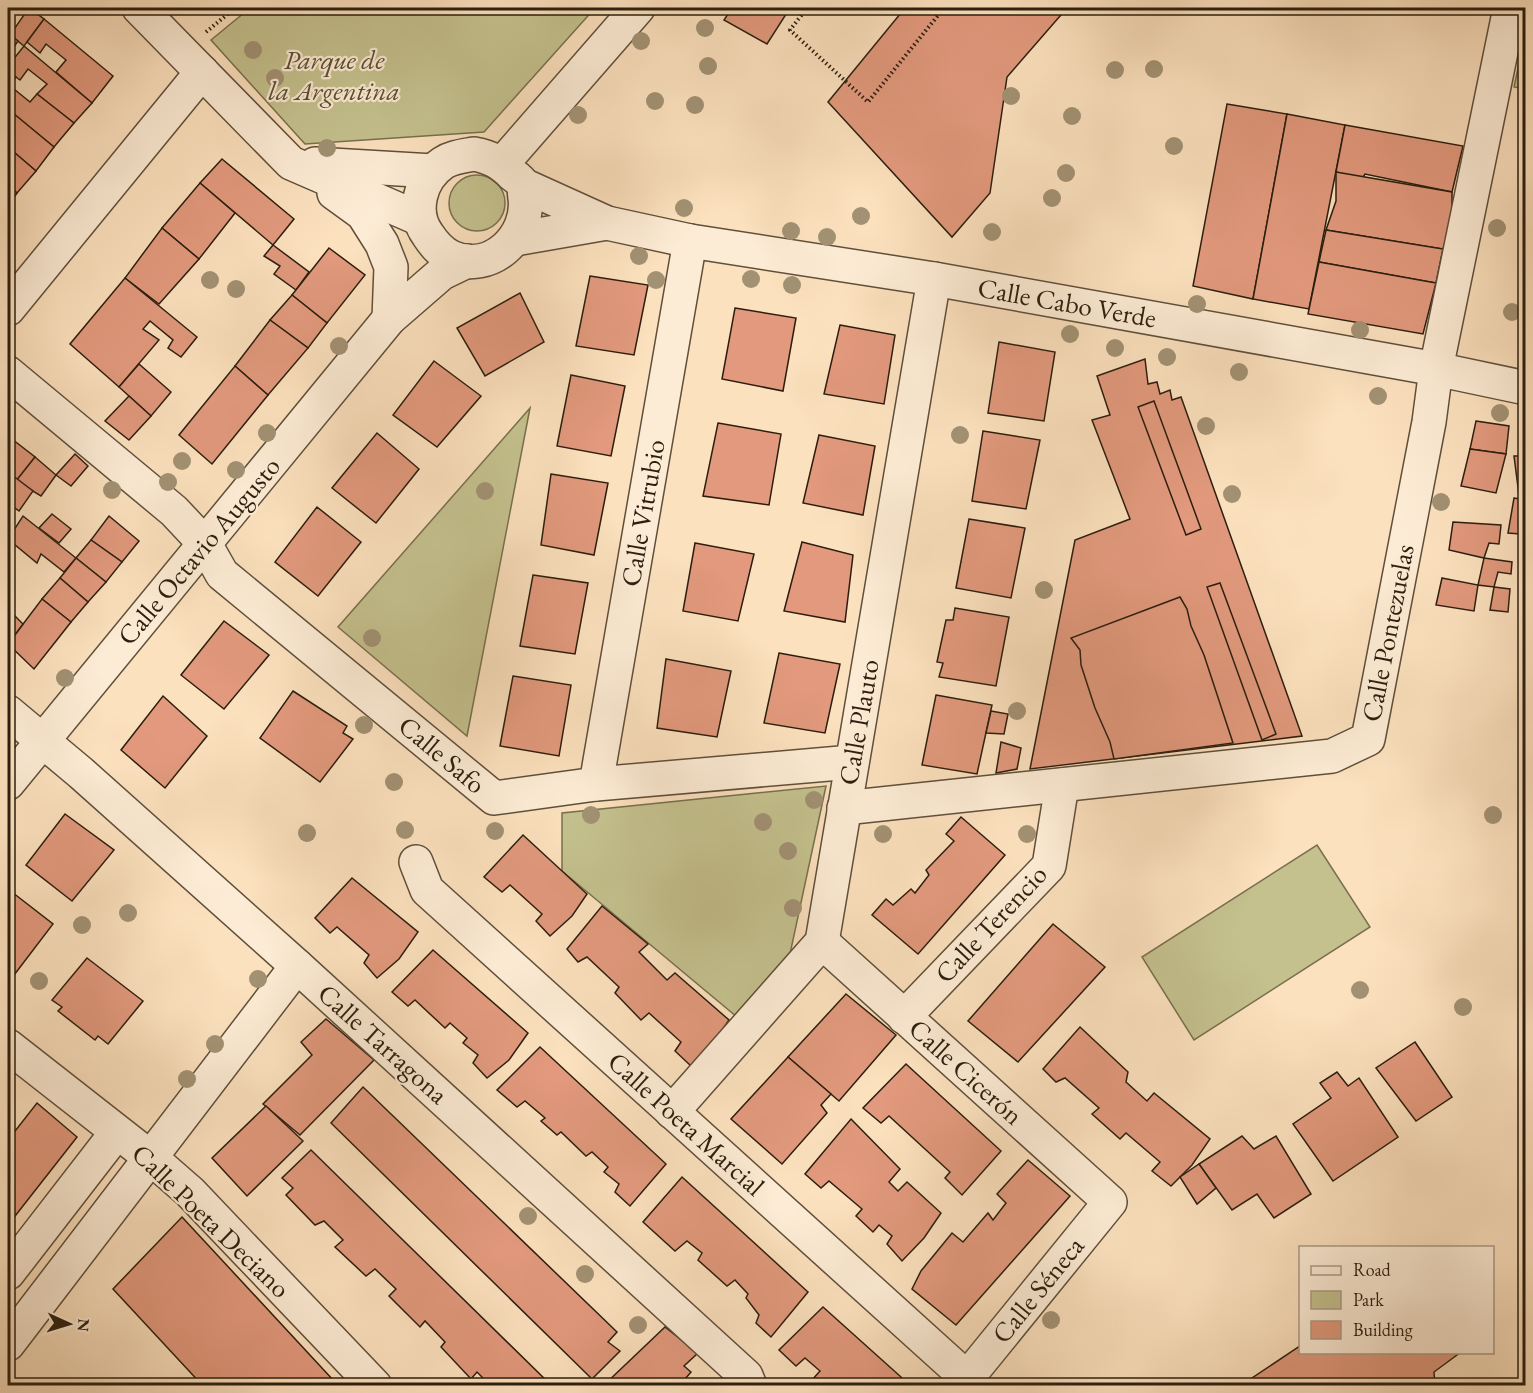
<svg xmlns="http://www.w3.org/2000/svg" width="1533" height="1393" font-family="'EB Garamond',serif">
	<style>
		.green { fill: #c4c18e; stroke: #78704e; stroke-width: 1.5 }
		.building { fill: #e2997d; stroke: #2b1e0f; stroke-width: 1.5 }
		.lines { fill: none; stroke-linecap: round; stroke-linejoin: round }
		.minor-casing { stroke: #5f4f3b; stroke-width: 36 }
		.path { stroke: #2b1e0f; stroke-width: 4; stroke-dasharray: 1.5 3; stroke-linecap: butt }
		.minor { stroke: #fdecd5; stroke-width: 33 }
		.tree { fill: #a29173 }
		.labels { text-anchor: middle; stroke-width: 4.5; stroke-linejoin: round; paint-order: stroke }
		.park-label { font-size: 27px; font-style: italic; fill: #594f35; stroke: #fdecd5 }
		.street-label { font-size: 27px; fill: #2b1e0f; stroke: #fdecd5 }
	</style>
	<rect width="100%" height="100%" fill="#fce1be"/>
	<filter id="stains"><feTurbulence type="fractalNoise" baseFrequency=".00333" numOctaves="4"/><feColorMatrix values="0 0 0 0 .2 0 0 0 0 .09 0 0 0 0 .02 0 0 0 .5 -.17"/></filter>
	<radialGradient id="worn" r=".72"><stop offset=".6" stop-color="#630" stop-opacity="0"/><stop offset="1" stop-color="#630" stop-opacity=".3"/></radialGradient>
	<g class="green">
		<polygon points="250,8 595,8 484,132 305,144 211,40"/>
		<polygon points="1525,35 1526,89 1525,89 1514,87"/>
		<circle cx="477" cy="203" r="28"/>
		<polygon points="530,408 467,736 338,627"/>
		<polygon points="826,786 790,954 737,1017 562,871 562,813"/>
		<polygon points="1317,845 1370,927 1194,1040 1142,957"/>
	</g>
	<g class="building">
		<polygon points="15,8 29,8 44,19 24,46 10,35 24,15"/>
		<polygon points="732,8 790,8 767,44 724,20"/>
		<polygon points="905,8 1067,8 1007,77 990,193 952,237 828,102"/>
		<polygon points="44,19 113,76 92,103 56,72 66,60 46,44 40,53 27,42"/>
		<polygon points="8,33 18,41 12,50 8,47"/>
		<polygon points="24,46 92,103 74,123 37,94 47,84 28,69 20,80 8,71 8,66"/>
		<polygon points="8,71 16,77 9,85 30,102 37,94 74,123 54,147 8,109"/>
		<polygon points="1227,104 1287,114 1253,299 1193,286"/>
		<polygon points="8,109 54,147 36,171 8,147 8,132 9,129 8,128"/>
		<polygon points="1287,114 1345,125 1309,309 1253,299"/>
		<polygon points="1345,125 1463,146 1452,192 1365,174 1362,179 1336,172"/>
		<polygon points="8,147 36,171 17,193 8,185"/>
		<polygon points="222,159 294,219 273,245 200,183"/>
		<polygon points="1336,172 1452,192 1452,219 1443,249 1326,230 1336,201"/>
		<polygon points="200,183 235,213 199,259 162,228"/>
		<polygon points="8,185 17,193 8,206"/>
		<polygon points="162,228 199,259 159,304 125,278"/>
		<polygon points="1326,230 1443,249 1436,283 1319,262"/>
		<polygon points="273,245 309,272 296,290 274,274 280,266 264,256"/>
		<polygon points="329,248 365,275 327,323 292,295"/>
		<polygon points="1319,262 1436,283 1423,334 1308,314"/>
		<polygon points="590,276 648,285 634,355 576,346"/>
		<polygon points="125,278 197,337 181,357 168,348 173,340 150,321 143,329 159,340 119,387 70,344"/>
		<polygon points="520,293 544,342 485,376 457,328"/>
		<polygon points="292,295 327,323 308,348 270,320"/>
		<polygon points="735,308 796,318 783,391 722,379"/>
		<polygon points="270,320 308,348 268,395 235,366"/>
		<polygon points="840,325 895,335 884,404 824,394"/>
		<polygon points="999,342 1055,352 1044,421 988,413"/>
		<polygon points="1145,359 1148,384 1157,382 1160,394 1170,390 1172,400 1181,397 1302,736 1030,769 1075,540 1130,519 1092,420 1110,415 1097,376"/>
		<polygon points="434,361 481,396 437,447 393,415"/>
		<polygon points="139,364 171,392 151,416 119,387"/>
		<polygon points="235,366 268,395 212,464 179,435"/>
		<polygon points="571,375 625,386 611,456 557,446"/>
		<polygon points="129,396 151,416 129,440 105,421"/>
		<polygon points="1154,401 1201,529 1186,535 1138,407"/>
		<polygon points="1476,421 1509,426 1506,454 1470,449"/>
		<polygon points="718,423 781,434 769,505 703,496"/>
		<polygon points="983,431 1040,440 1026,509 972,501"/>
		<polygon points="377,433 419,469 376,523 332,488"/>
		<polygon points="819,435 875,446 863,515 803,503"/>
		<polygon points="8,436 35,457 16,481 8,474"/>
		<polygon points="1470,449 1506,454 1496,493 1461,486"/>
		<polygon points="75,454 88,466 71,486 56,475"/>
		<polygon points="1514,456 1526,456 1526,496 1519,495"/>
		<polygon points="35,457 56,475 41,496 16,481"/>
		<polygon points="8,472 33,491 19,511 8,503"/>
		<polygon points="551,474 608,483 594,555 541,545"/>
		<polygon points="1514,498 1526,500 1520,534 1508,533"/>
		<polygon points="317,507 361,542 318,596 275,562"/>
		<polygon points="52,514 71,529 59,543 39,528"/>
		<polygon points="23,516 76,558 64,572 41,554 37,563 8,539"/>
		<polygon points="109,516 139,541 122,562 91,540"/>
		<polygon points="969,519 1025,528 1011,598 956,588"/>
		<polygon points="1453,522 1501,525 1499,544 1489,543 1484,558 1449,550"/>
		<polygon points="91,540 122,562 106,582 76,558"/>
		<polygon points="802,542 853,555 845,622 784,611"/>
		<polygon points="695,543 754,554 738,621 683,611"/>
		<polygon points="76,558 106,582 88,602 60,578"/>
		<polygon points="1484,558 1512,562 1511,574 1498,572 1494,587 1478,585"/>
		<polygon points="533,575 588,583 575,654 520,646"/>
		<polygon points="60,578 88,602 71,622 42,599"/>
		<polygon points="1442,578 1478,585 1474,611 1436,605"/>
		<polygon points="1220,583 1276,734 1262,740 1207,587"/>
		<polygon points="1494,587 1510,589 1508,612 1490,610"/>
		<polygon points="1180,597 1187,609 1191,626 1204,655 1233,743 1114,759 1110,742 1095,708 1081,665 1080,650 1071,638"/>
		<polygon points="42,599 71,622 34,669 8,644"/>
		<polygon points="955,608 1009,617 996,686 939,677 943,663 937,662 946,620 953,620"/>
		<polygon points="8,609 23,624 8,644"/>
		<polygon points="224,621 269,655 224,709 181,675"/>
		<polygon points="779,653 840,664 825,733 764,723"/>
		<polygon points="666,659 731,671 717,737 657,728"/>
		<polygon points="513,676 571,685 559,756 500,746"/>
		<polygon points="293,691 347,726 343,733 353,739 320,782 260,738"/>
		<polygon points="936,695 992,705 977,774 922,765"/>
		<polygon points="163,696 207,736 165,788 121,750"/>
		<polygon points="991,711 1008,714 1004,734 986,733"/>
		<polygon points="1001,742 1021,748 1017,769 996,773"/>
		<polygon points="65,814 114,850 72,901 26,865"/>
		<polygon points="961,817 1005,855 918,954 872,915 886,899 893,905 911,889 915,893 929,875 926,870 954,841 946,834"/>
		<polygon points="523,835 587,894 572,916 550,936 536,921 542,914 510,885 502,892 484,877"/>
		<polygon points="352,878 418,932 399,959 377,978 364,963 369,955 337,927 330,933 315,918"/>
		<polygon points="8,889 53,924 11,979 8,976"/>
		<polygon points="602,906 648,944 639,952 667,980 675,973 729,1020 712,1045 691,1066 675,1051 681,1042 649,1013 641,1020 615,993 619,987 587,957 578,962 567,949"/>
		<polygon points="1053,924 1105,967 1018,1062 968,1021"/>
		<polygon points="433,950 528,1033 509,1060 487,1078 473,1063 478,1055 463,1043 467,1038 450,1023 445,1028 415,1000 408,1006 392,992"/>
		<polygon points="87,958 143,1001 108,1044 98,1036 95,1040 58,1011 62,1007 52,1000"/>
		<polygon points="846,994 896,1035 839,1101 788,1057"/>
		<polygon points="326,1019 374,1060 300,1135 263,1104 312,1055 301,1042"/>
		<polygon points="1080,1027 1128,1072 1126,1082 1147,1101 1154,1093 1210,1139 1192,1165 1171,1186 1152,1171 1160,1162 1126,1133 1120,1139 1092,1114 1099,1108 1065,1078 1056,1082 1043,1069"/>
		<polygon points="1415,1042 1452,1097 1416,1121 1376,1068"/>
		<polygon points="540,1047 666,1164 630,1206 615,1192 619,1184 604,1172 608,1167 592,1152 586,1156 561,1132 557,1135 541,1121 545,1118 525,1101 517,1107 497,1090"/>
		<polygon points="788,1057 831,1094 821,1105 827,1113 782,1164 731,1119"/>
		<polygon points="906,1064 1001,1151 962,1195 945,1178 950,1172 889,1116 881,1123 863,1108"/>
		<polygon points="1337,1072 1348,1086 1359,1078 1398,1137 1333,1181 1293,1124 1331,1098 1320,1083"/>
		<polygon points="363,1087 617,1332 608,1342 620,1351 592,1379 331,1123"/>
		<polygon points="37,1103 77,1137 8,1225 8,1140"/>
		<polygon points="266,1106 303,1141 247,1196 212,1158"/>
		<polygon points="8,1107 14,1113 8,1122"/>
		<polygon points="851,1119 900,1169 889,1182 898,1191 907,1182 941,1213 924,1238 902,1261 887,1244 892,1236 879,1225 873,1232 856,1216 862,1209 829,1181 821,1188 805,1174"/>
		<polygon points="1242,1136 1254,1149 1276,1136 1311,1194 1274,1218 1257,1194 1232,1210 1199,1164"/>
		<polygon points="311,1150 552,1386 491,1386 477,1372 471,1379 441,1347 445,1342 425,1321 420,1327 389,1296 396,1289 375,1269 366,1276 335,1247 343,1240 324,1221 315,1225 286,1195 293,1188 282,1178"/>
		<polygon points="1028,1160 1070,1196 956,1325 912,1289 921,1271 952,1233 963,1242 988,1213 993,1220 1006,1203 997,1194"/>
		<polygon points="1199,1164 1216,1188 1197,1204 1180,1177"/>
		<polygon points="682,1177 808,1292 771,1337 756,1323 759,1315 746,1298 748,1294 735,1280 727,1286 698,1260 702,1253 687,1241 675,1251 643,1222"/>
		<polygon points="182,1217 334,1381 339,1386 203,1386 113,1289"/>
		<polygon points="823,1307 911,1386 819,1386 812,1380 820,1371 805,1358 796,1366 779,1350"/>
		<polygon points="665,1327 698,1353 684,1366 691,1372 679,1386 603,1386"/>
		<polygon points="1300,1346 1300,1352 1461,1352 1434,1372 1435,1386 1240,1386"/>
	</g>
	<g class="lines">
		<g class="minor-casing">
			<g id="minor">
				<polyline points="139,8 291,163 420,219"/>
				<path d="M474,154C491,157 501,163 513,175C516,177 521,181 523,185C525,188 524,195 525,198C530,237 490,275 451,257C440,252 434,244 428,235C411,212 420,179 443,163C452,157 463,156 474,154Z"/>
				<polyline points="315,164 433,171"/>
				<polyline points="502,164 638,8"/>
				<polyline points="523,185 607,223 690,241 934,279 1436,369 1526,388"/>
				<polyline points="334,193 363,214 382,244 391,267 389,319"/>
				<polyline points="515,239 607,223"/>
				<polyline points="8,309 202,72"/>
				<polyline points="8,373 174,511 205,544 222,574 494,798 596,784 852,762"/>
				<polyline points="8,712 81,773 297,966 746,1376 750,1386"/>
				<polyline points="8,783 389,319 442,273 467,261"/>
				<polyline points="596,784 690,241"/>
				<polyline points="844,808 1332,756 1368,739 1429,422 1436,369 1510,8"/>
				<polyline points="416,862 427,890 967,1378 1110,1202 822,942"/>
				<polyline points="904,1017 1049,866 1062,785"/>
				<polyline points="8,1046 151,1158 190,1192 375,1386"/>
				<polyline points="672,1112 822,942 934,279"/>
				<polyline points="8,1273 117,1132"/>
				<polyline points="8,1344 297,966"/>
			</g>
		</g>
		<g class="path">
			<polyline points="807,8 790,30 868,102 944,8"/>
			<polyline points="206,32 235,8"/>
		</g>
		<use href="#minor" class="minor"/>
	</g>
	<g class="tree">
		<circle cx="705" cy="28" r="9"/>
		<circle cx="641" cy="41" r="9"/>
		<circle cx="253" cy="50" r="9"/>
		<circle cx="708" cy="66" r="9"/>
		<circle cx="1154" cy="69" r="9"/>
		<circle cx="1115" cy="70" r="9"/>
		<circle cx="275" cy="78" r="9"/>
		<circle cx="1011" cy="96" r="9"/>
		<circle cx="655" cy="101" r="9"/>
		<circle cx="695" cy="105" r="9"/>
		<circle cx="578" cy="115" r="9"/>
		<circle cx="1072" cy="116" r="9"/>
		<circle cx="1174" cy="146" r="9"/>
		<circle cx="327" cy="148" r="9"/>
		<circle cx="1066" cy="173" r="9"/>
		<circle cx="1052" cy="198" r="9"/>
		<circle cx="684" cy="208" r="9"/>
		<circle cx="861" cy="216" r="9"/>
		<circle cx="1497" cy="228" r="9"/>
		<circle cx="791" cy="231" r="9"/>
		<circle cx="992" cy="232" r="9"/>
		<circle cx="827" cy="237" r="9"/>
		<circle cx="639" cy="256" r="9"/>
		<circle cx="751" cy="279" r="9"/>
		<circle cx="210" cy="280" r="9"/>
		<circle cx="656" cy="280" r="9"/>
		<circle cx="792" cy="285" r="9"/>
		<circle cx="236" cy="289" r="9"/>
		<circle cx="1197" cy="304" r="9"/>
		<circle cx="1512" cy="312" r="9"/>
		<circle cx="1360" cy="330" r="9"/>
		<circle cx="1070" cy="334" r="9"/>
		<circle cx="339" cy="346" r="9"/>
		<circle cx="1115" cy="348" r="9"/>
		<circle cx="1167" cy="357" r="9"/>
		<circle cx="1239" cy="372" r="9"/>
		<circle cx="1378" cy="396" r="9"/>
		<circle cx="1500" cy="413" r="9"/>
		<circle cx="1206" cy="426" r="9"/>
		<circle cx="267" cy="433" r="9"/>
		<circle cx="960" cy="435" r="9"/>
		<circle cx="182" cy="461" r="9"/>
		<circle cx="236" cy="470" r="9"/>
		<circle cx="168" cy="482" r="9"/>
		<circle cx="112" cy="490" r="9"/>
		<circle cx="485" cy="491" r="9"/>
		<circle cx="1232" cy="494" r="9"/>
		<circle cx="1441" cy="502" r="9"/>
		<circle cx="1044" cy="590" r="9"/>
		<circle cx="372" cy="638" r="9"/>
		<circle cx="65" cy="678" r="9"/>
		<circle cx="1017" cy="711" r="9"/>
		<circle cx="364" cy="725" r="9"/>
		<circle cx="394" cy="782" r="9"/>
		<circle cx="814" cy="800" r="9"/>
		<circle cx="591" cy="815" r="9"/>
		<circle cx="1493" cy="815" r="9"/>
		<circle cx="763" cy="822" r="9"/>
		<circle cx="405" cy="830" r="9"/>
		<circle cx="495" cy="831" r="9"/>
		<circle cx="307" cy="833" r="9"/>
		<circle cx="883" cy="834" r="9"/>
		<circle cx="1027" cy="834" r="9"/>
		<circle cx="788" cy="851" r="9"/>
		<circle cx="793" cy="908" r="9"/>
		<circle cx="128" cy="913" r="9"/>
		<circle cx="82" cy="925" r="9"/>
		<circle cx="258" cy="979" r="9"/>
		<circle cx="39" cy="981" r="9"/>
		<circle cx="1360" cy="990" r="9"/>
		<circle cx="1463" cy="1007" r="9"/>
		<circle cx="215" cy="1044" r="9"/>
		<circle cx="187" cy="1079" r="9"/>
		<circle cx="528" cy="1216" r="9"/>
		<circle cx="585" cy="1274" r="9"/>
		<circle cx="1051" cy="1320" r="9"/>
		<circle cx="638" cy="1325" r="9"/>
	</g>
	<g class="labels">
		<g class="park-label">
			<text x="334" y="69">Parque de<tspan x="334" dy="31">la Argentina</tspan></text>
		</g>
		<g class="street-label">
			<text transform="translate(1067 303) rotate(10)" y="9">Calle Cabo Verde</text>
			<text transform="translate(643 513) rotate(-80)" y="9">Calle Vitrubio</text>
			<text transform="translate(199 551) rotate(-50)" y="9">Calle Octavio Augusto</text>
			<text transform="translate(1388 633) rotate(-79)" y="9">Calle Pontezuelas</text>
			<text transform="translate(859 722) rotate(-80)" y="9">Calle Plauto</text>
			<text transform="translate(442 755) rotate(40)" y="9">Calle Safo</text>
			<text transform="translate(991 924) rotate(-47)" y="9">Calle Terencio</text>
			<text transform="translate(383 1044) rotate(42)" y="9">Calle Tarragona</text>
			<text transform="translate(966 1072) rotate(42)" y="9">Calle Cicerón</text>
			<text transform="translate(686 1124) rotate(42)" y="9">Calle Poeta Marcial</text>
			<text transform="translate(211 1221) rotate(44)" y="9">Calle Poeta Deciano</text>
			<text transform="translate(1038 1290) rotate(-51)" y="9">Calle Séneca</text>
		</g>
	</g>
	<rect width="1533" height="1393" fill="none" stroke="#fce1be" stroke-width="30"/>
	<rect x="9" y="9" width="1515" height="1375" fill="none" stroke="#2b1e0f" stroke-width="3"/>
	<rect x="15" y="15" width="1503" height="1363" fill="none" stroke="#2b1e0f" stroke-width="1.5"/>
	<rect x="1299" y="1246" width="195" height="108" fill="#fdecd5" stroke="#a99a86" stroke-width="1.5"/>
	<rect x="1311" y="1266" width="30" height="9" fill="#fdecd5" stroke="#a99a86" stroke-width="1.5"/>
	<text x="1353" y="1276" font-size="18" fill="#2b1e0f">Road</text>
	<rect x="1311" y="1291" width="30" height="18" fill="#c4c18e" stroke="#a99a86" stroke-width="1.5"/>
	<text x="1353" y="1306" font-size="18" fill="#2b1e0f">Park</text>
	<rect x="1311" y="1321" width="30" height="18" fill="#e2997d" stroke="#a99a86" stroke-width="1.5"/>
	<text x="1353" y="1336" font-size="18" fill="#2b1e0f">Building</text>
	<g transform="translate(69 1324) rotate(94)" stroke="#fdecd5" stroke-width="4.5" paint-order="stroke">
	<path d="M0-4.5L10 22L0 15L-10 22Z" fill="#2b1e0f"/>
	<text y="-9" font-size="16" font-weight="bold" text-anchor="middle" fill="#2b1e0f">N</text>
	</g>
	<rect width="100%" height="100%" filter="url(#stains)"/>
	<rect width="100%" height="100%" fill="url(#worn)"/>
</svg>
